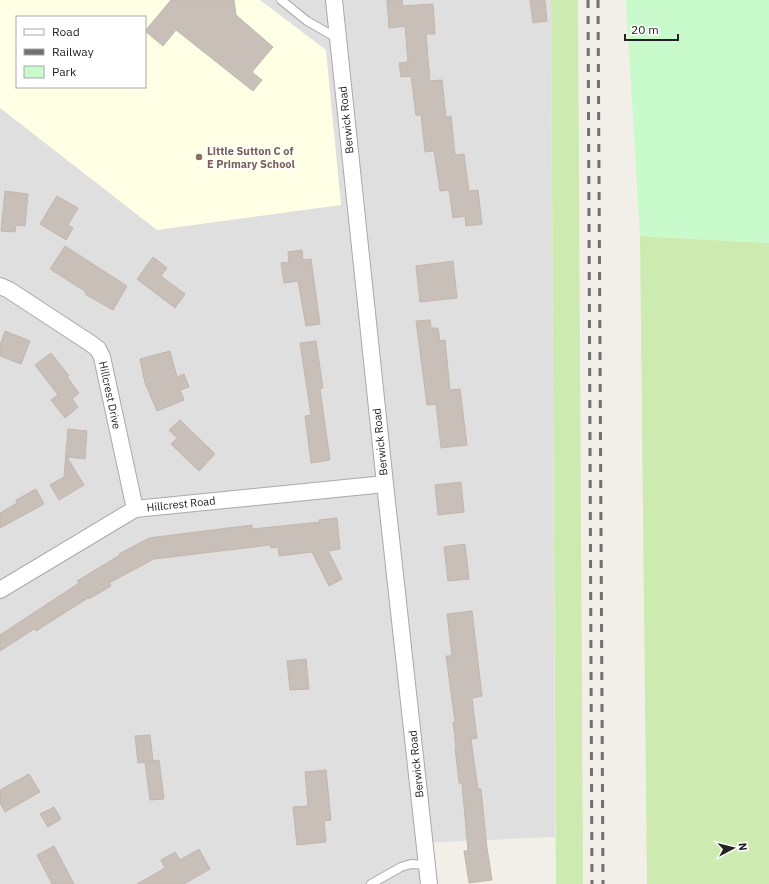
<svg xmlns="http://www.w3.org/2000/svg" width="769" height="884" font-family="'IBM Plex Sans',sans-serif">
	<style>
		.residential { fill: #e0dfdf; fill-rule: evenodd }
		.education { fill: #ffffe5; fill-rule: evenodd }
		.grass { fill: #cdebb0 }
		.park { fill: #c8facc }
		.building { fill: #c7bfb8; stroke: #c4b6ab }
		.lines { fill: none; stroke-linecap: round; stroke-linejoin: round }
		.service-casing { stroke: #a9a9a9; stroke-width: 10 }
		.minor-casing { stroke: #a9a9a9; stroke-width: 18 }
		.service { stroke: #fff; stroke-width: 8 }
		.minor { stroke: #fff; stroke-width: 16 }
		.rail { stroke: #707070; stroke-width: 3; stroke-dasharray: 8 8; stroke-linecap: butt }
		.education-dot { fill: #8d6e63; stroke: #fff; stroke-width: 1.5 }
		.labels { text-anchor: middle; stroke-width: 3; stroke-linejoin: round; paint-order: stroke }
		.street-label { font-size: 11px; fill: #222; stroke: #fff }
		.education-label { font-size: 11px; font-weight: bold; fill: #785e54; stroke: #fff; text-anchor: start }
	</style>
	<rect width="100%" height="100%" fill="#f2efe9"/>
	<path class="residential" d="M0,0H551L555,837L418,843L424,884H0ZM17,17H145V87H17Z"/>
	<path class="education" d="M0,0H260L326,50L341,205L157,230L0,108ZM17,17H145V87H17Z"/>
	<g class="grass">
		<polygon points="551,0 578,0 583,884 556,884"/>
		<polygon points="640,236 769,243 769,884 647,884"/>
	</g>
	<polygon class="park" points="626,0 769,0 769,243 640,236"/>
	<g class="building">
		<polygon points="171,0 234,0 236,15 273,47 252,72 262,80 253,91 176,30 163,46 145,31"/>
		<polygon points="387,0 402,0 403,6 433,4 435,34 426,34 430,81 442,80 446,117 451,116 455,155 464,154 469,191 478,190 482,224 466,226 465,216 453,218 449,190 440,191 434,151 425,152 421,115 416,115 411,76 401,77 399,63 408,62 405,26 389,28"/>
		<polygon points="530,0 545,0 547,21 533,23"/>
		<polygon points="5,191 28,194 25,226 16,225 15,232 1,231"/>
		<polygon points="57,196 78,208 68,225 73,228 66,240 40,224"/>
		<polygon points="65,246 127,286 113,310 85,294 86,292 50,269"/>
		<polygon points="302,250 303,260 311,259 320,324 306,326 298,281 284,283 281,263 289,262 288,252"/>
		<polygon points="153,257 167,268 161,276 185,294 175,308 137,279"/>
		<polygon points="453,261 457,298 420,302 416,266"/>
		<polygon points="430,320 431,328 438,328 440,341 445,340 450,390 460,389 467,445 441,448 436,404 427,405 416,321"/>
		<polygon points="5,331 30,341 21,364 0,356 0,345"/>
		<polygon points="316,341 323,388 320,389 330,460 311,463 305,416 311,415 300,343"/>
		<polygon points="170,351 177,377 184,374 189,387 180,390 184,400 157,411 145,383 140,359"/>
		<polygon points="51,353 69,376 67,377 79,393 72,399 78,407 65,418 51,400 58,395 35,365"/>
		<polygon points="180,420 215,454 199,471 171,444 177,438 169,430"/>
		<polygon points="68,429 87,431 85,459 67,457 84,485 59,500 50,485 64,477"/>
		<polygon points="461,482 464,512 438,515 435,485"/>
		<polygon points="36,489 44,504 0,528 0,513 17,503 16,500"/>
		<polygon points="337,518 340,549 328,551 342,579 329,586 312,552 279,556 278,547 271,548 270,545 154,559 109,583 111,586 89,599 88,598 36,631 34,629 0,651 0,635 79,583 77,581 120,555 119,554 149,538 252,525 252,529 320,522 319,520"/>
		<polygon points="465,544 469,579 448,581 444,547"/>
		<polygon points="472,611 482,696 472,698 477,738 471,739 478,789 481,789 487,848 492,880 469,883 464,851 468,851 462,783 459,783 455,747 456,747 453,722 455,722 446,656 452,656 447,614"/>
		<polygon points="306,659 309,689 290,690 287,661"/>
		<polygon points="150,735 153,761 138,763 135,736"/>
		<polygon points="159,760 164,799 150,800 145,762"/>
		<polygon points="326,770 331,820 324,821 326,842 297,845 293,807 308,806 305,772"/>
		<polygon points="29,774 40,792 5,812 0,803 0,790"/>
		<polygon points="54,807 61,819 48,827 40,814"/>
		<polygon points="54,846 74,884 52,884 37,855"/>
		<polygon points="199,849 210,869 184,884 137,884 165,868 161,860 175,852 180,860"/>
	</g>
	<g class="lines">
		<g class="service-casing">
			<g id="service">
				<polyline points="281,0 307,21 337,38"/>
				<polyline points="371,884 401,867 411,864 428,865"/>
			</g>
		</g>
		<g class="minor-casing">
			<g id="minor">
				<polyline points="334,0 385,484 429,884"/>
				<polyline points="0,286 9,290 90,343 98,349 102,357 135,509"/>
				<polyline points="0,590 135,509 385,484"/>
			</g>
		</g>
		<use href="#service" class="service"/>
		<use href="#minor" class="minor"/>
		<g class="rail">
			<polyline points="588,0 592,884"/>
			<polyline points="598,0 603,884"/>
		</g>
	</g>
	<circle class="education-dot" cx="199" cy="157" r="4"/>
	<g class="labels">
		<g class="street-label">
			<text transform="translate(346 120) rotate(-96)" y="4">Berwick Road</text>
			<text transform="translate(110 395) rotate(78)" y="4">Hillcrest Drive</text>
			<text transform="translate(380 442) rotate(-96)" y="4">Berwick Road</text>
			<text transform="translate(181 504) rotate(-6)" y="4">Hillcrest Road</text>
			<text transform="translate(416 764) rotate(-96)" y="4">Berwick Road</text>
		</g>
		<g class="education-label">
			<text x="207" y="155">Little Sutton C of<tspan x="207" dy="13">E Primary School</tspan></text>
		</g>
	</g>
	<rect x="16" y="16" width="130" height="72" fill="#ffffff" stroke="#a7a7a7"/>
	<rect x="24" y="29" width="20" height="6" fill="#ffffff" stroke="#a7a7a7"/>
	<text x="52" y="36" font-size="12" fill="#222222">Road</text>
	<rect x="24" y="49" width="20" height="6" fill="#707070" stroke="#a7a7a7"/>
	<text x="52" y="56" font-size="12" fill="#222222">Railway</text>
	<rect x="24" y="66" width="20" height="12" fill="#c8facc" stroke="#a7a7a7"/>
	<text x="52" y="76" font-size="12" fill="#222222">Park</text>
	<g transform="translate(733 848) rotate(83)" stroke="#ffffff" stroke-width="3" paint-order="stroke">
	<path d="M0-3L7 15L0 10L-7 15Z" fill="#222222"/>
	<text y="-6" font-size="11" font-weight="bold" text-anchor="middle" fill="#222222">N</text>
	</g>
	<path d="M625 34v6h53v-6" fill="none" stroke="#222222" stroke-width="2"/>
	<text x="631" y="34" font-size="12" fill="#222222" stroke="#ffffff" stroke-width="3" paint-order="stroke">20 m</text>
</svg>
